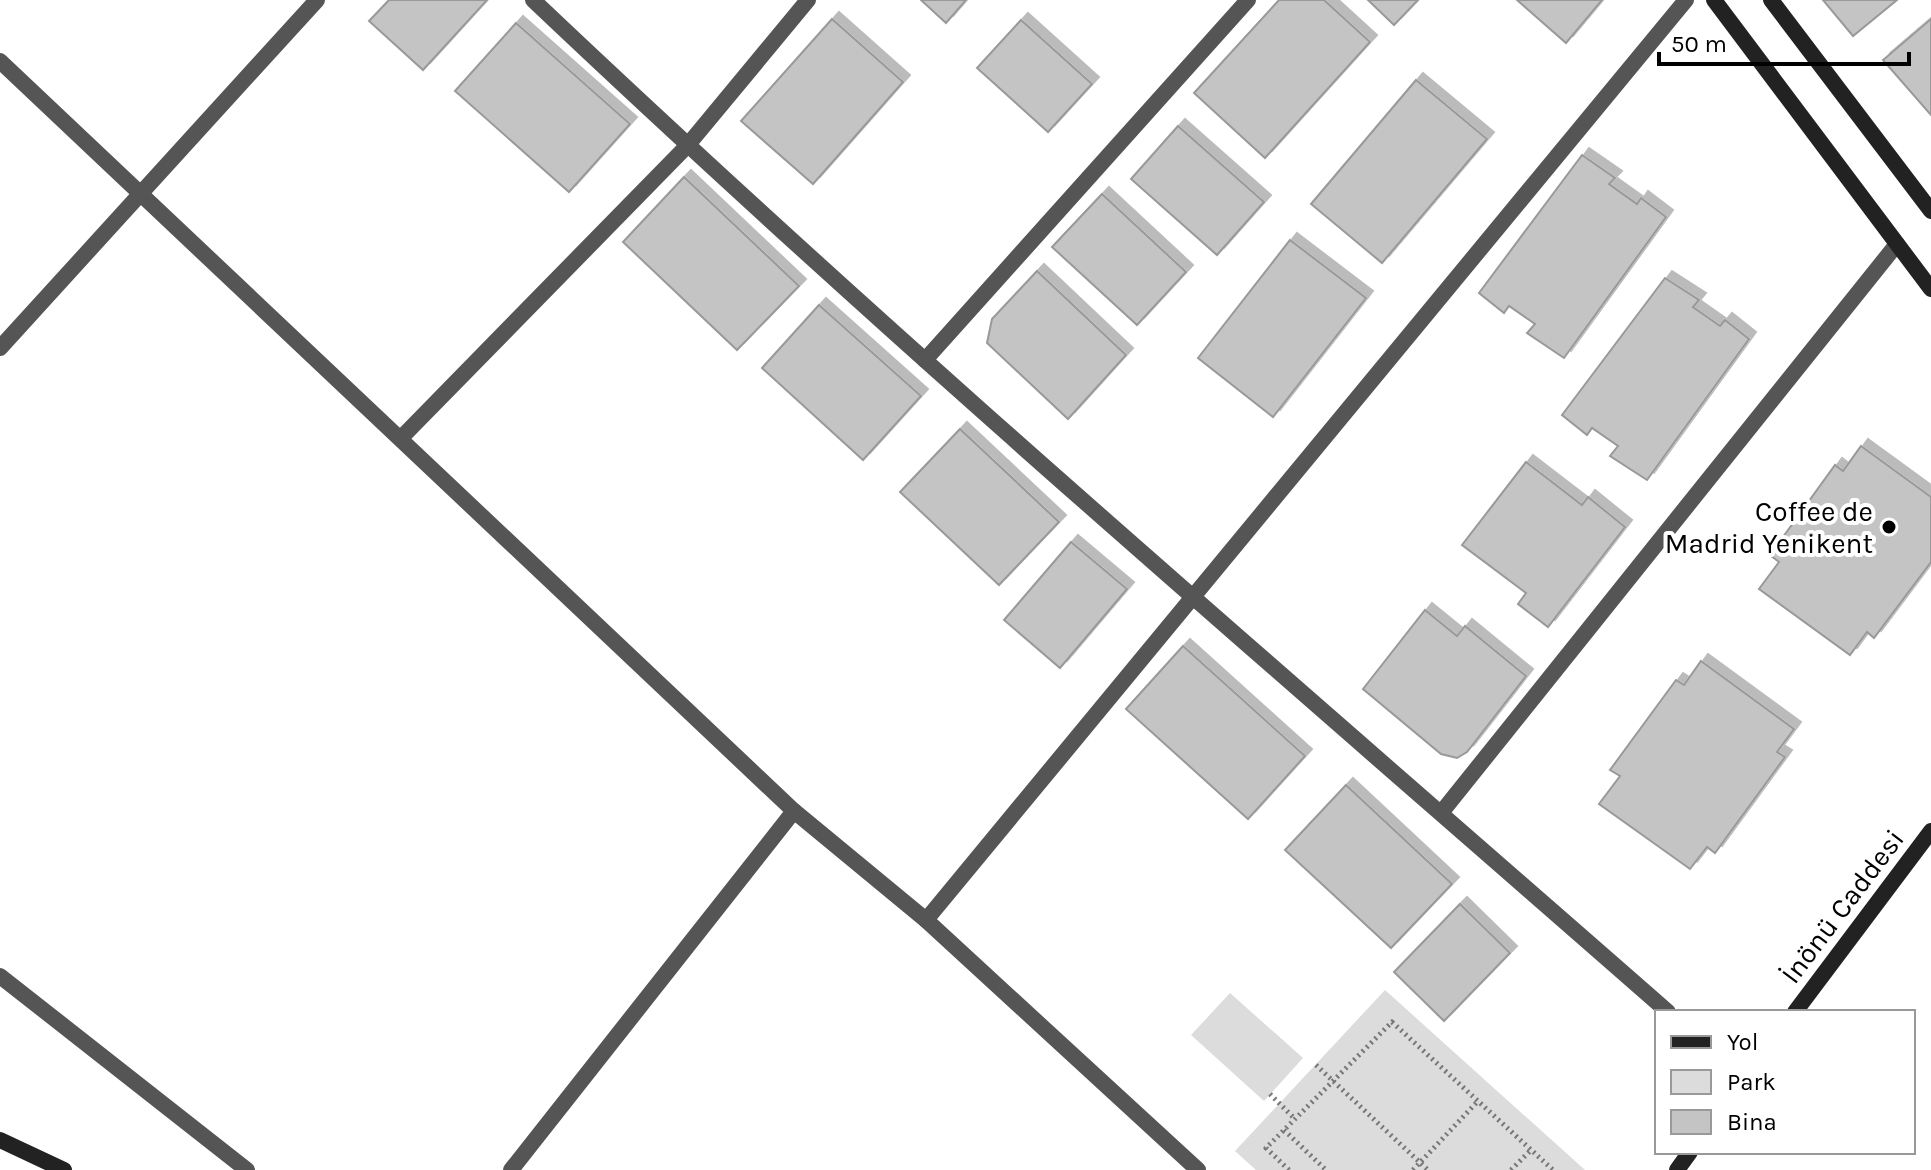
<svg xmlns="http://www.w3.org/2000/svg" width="1931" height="1170" font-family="Karla,sans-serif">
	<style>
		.green { fill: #dcdcdc }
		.building { fill: #c4c4c4; stroke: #999; stroke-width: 2; filter: url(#shadow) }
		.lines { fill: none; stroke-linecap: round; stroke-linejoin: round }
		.path { stroke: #777; stroke-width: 5; stroke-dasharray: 2 4; stroke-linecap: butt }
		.street { stroke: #555; stroke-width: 16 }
		.secondary { stroke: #222; stroke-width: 16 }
		.poi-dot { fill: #000; stroke: #fff; stroke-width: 3 }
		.labels { text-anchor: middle; stroke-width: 8; stroke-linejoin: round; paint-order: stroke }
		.poi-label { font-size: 28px; fill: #000; stroke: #fff; text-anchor: end }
		.street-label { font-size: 28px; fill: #000; stroke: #fff }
	</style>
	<defs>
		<filter id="shadow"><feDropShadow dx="7" dy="-7" stdDeviation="0" flood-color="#0004"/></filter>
	</defs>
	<rect width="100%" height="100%" fill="#fff"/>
	<g class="green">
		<polygon points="1385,990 1585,1170 1256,1170 1235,1151"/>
		<polygon points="1230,993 1303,1058 1264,1101 1191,1035"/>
	</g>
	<g class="building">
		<polygon points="389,0 487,0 423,70 369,21"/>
		<polygon points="921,0 966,0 946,23"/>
		<polygon points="1279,0 1324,0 1370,42 1265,158 1194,93"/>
		<polygon points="1368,0 1418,0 1394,25"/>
		<polygon points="1517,0 1602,0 1566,43"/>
		<polygon points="1823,0 1897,0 1853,36"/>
		<polygon points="832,19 903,82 813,184 741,121"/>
		<polygon points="1931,19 1931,115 1883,60"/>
		<polygon points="1021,20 1092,84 1048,132 977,68"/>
		<polygon points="516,23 630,124 569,192 455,91"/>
		<polygon points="1416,80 1487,139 1382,263 1311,204"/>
		<polygon points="1178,126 1264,202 1217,255 1131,179"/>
		<polygon points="1582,155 1615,178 1609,184 1637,204 1641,198 1666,217 1564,358 1527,333 1535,324 1509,306 1504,313 1479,293"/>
		<polygon points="684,177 799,286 737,350 623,242"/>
		<polygon points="1102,194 1186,272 1137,325 1052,247"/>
		<polygon points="1290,240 1366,298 1273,417 1198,358"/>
		<polygon points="1037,271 1126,355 1068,419 987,343 992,319"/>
		<polygon points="1665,278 1699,300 1693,307 1720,326 1725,320 1749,339 1647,480 1610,456 1618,446 1592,428 1587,435 1562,415"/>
		<polygon points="819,305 921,396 863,460 762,368"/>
		<polygon points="960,429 1059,522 999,585 900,492"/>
		<polygon points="1861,446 1931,497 1931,562 1874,638 1867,632 1850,655 1759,589 1779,562 1770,555 1835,465 1843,471"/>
		<polygon points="1526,462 1582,505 1588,497 1625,527 1548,627 1518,604 1526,593 1462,545"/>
		<polygon points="1071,542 1127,589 1060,668 1004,620"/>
		<polygon points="1425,610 1457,636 1465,626 1526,676 1467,752 1457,758 1441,754 1363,689"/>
		<polygon points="1183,646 1305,756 1248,819 1126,709"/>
		<polygon points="1701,661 1794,729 1777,752 1785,757 1715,853 1707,847 1690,869 1599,804 1620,776 1610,770 1676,680 1684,685"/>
		<polygon points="1346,785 1452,884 1391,948 1285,850"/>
		<polygon points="1460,904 1510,953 1444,1021 1394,972"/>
	</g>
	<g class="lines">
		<g class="path">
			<polyline points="1316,1065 1428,1170"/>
			<polyline points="1270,1094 1295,1119"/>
			<polyline points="1284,1130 1326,1170"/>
			<polyline points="1289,1170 1266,1148 1392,1022 1553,1170"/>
			<polyline points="1413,1170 1478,1101"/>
			<polyline points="1511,1170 1531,1150"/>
		</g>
		<g class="street">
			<path d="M533,0C901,349 1287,678 1668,1012"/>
			<polyline points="0,61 794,811 926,920 1198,1170"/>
			<polyline points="0,348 317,0"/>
			<polyline points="925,360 1248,0"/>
			<polyline points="402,437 687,146 808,0"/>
			<polyline points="1441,813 1897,244"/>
			<polyline points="926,920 1686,0"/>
			<polyline points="0,976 247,1170"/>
			<polyline points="511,1170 794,811"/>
		</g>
		<g class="secondary">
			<polyline points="1714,0 1931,289"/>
			<polyline points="1771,0 1931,211"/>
			<polyline points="1795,1012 1931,831"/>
			<polyline points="0,1140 64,1170"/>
			<polyline points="1677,1170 1690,1152"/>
		</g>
	</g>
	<circle class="poi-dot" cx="1889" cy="527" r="8"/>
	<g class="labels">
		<g class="poi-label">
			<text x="1873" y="521">Coffee de<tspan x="1873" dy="32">Madrid Yenikent</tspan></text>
		</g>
		<g class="street-label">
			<text transform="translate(1842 906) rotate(-53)" y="10">İnönü Caddesi</text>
		</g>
	</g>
	<rect x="1655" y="1010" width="260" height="144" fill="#ffffff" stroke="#999999" stroke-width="2"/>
	<rect x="1671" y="1036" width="40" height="12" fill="#222222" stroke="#999999" stroke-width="2"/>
	<text x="1727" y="1050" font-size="24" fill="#000000">Yol</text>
	<rect x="1671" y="1070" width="40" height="24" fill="#dcdcdc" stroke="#999999" stroke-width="2"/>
	<text x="1727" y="1090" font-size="24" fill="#000000">Park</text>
	<rect x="1671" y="1110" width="40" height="24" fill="#c4c4c4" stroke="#999999" stroke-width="2"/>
	<text x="1727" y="1130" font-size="24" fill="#000000">Bina</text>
	<path d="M1659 52v12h250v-12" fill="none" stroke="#000000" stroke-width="4"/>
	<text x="1671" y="52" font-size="24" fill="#000000" stroke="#ffffff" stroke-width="6" paint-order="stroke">50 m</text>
</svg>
